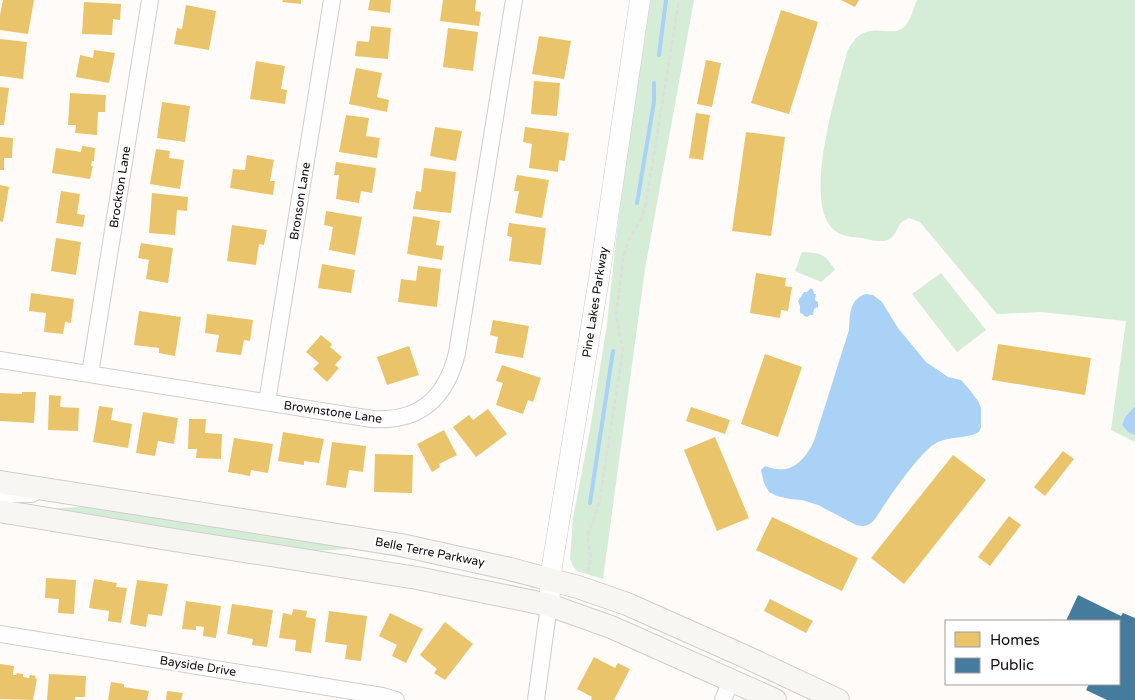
<svg xmlns="http://www.w3.org/2000/svg" width="1135" height="700" font-family="'Varela Round',sans-serif">
	<style>
		.green { fill: #d5ecd6 }
		.water { fill: #a9d2f6 }
		.homes { fill: #e9c46a }
		.public { fill: #457b9d }
		.lines { fill: none; stroke-linecap: round; stroke-linejoin: round }
		.stream { stroke: #a9d2f6; stroke-width: 4 }
		.minor-casing { stroke: #d1cdcc; stroke-width: 18 }
		.tertiary-casing { stroke: #d1cdcc; stroke-width: 21 }
		.secondary-casing { stroke: #d1cdcc; stroke-width: 24 }
		.path { stroke: #dfdede; stroke-width: 2.5; stroke-dasharray: 5 2.5; stroke-linecap: butt }
		.minor { stroke: #fffefe; stroke-width: 16 }
		.tertiary { stroke: #fffefe; stroke-width: 20 }
		.secondary { stroke: #f8f6f3; stroke-width: 22 }
		.labels { text-anchor: middle; stroke-width: 5; stroke-linejoin: round; paint-order: stroke }
		.street-label { font-size: 12px; fill: #110d0c; stroke: #fff }
	</style>
	<rect width="100%" height="100%" fill="#fefbf9"/>
	<g class="green">
		<polygon points="648,0 694,0 645,269 603,579 577,571 573,566 570,559 573,518 591,424 607,324 617,231"/>
		<path d="M917,0H1135V406L1125,417L1122,425L1128,432L1135,435V442L1111,430L1126,321L1041,312L997,314L920,222L909,218C907,219 904,220 902,222C895,228 897,240 882,241C876,242 868,239 863,238C853,237 842,237 834,230C801,202 838,88 847,52C867,11 894,46 908,22C912,16 914,7 917,0Z"/>
		<path d="M802,252C821,253 824,253 835,270L821,282L795,271Z"/>
		<polygon points="941,273 986,330 957,352 912,294"/>
		<polygon points="92,506 485,570 484,572 351,549 311,551 48,509"/>
	</g>
	<g class="water">
		<polygon points="811,288 813,290 814,294 816,294 815,300 818,302 818,307 814,309 813,315 810,315 807,317 804,316 803,314 800,313 800,306 798,301 804,292 807,292"/>
		<path d="M866,294L873,295L882,302L898,328L926,362L948,377L961,380L969,389L978,401L981,408V427L979,432C966,439 951,436 938,442C920,450 887,501 875,519C869,526 865,527 856,525L818,505L802,500L790,499L777,496L769,492L764,483L761,470L765,466C769,467 773,469 777,469C795,472 807,456 814,441L849,330C850,315 849,299 866,294Z"/>
		<polygon points="1135,406 1135,435 1128,432 1122,425 1125,417"/>
	</g>
	<g class="homes">
		<polygon points="3,0 34,0 28,34 0,30 0,15"/>
		<polygon points="283,0 301,0 301,4 282,2"/>
		<polygon points="370,0 391,0 390,13 368,10"/>
		<polygon points="443,0 476,0 475,11 481,12 479,26 440,21"/>
		<polygon points="841,0 859,0 855,7"/>
		<polygon points="84,2 121,4 120,20 113,19 112,35 82,34"/>
		<polygon points="186,5 216,11 209,50 174,44 177,28 182,29"/>
		<polygon points="781,10 818,22 789,114 751,103"/>
		<polygon points="371,26 391,28 388,59 355,56 357,41 369,42"/>
		<polygon points="448,28 478,32 473,71 443,67"/>
		<polygon points="539,36 571,41 564,79 532,74"/>
		<polygon points="0,39 27,42 23,79 0,76"/>
		<polygon points="94,50 115,53 109,83 76,77 80,55 93,58"/>
		<polygon points="706,60 721,63 712,107 697,104"/>
		<polygon points="256,61 285,66 281,89 287,90 285,104 250,99"/>
		<polygon points="356,68 382,73 377,97 389,100 387,112 349,104"/>
		<polygon points="534,81 560,83 557,116 531,114"/>
		<polygon points="0,87 9,88 4,125 0,125"/>
		<polygon points="70,93 106,95 105,112 98,112 97,135 75,133 76,125 68,125"/>
		<polygon points="162,102 190,106 185,142 157,138"/>
		<polygon points="696,113 710,115 703,160 689,158"/>
		<polygon points="346,115 369,118 366,136 380,138 377,158 339,152"/>
		<polygon points="435,127 462,131 456,161 430,156"/>
		<polygon points="525,127 569,133 565,161 559,160 558,172 529,168 532,144 523,142"/>
		<polygon points="746,132 785,137 771,236 732,231"/>
		<polygon points="0,137 13,138 12,158 4,158 4,170 0,170"/>
		<polygon points="82,146 95,148 94,161 92,161 91,166 93,166 90,179 52,173 56,148 81,152"/>
		<polygon points="156,149 170,151 169,158 184,160 180,189 150,184"/>
		<polygon points="247,155 274,160 270,181 275,181 273,195 230,188 233,169 245,170"/>
		<polygon points="336,162 376,168 372,193 361,191 359,203 336,199 339,175 334,175"/>
		<polygon points="424,168 456,172 451,213 413,209 416,191 421,192"/>
		<polygon points="517,175 549,180 542,218 515,213 519,191 514,191"/>
		<polygon points="0,185 9,187 3,222 0,221"/>
		<polygon points="61,191 80,194 77,214 85,215 83,227 56,223"/>
		<polygon points="152,193 188,197 187,211 177,210 175,235 149,233"/>
		<polygon points="326,211 362,217 355,255 329,250 333,227 324,225"/>
		<polygon points="413,216 440,221 436,245 444,246 442,260 407,254"/>
		<polygon points="509,223 546,228 541,265 509,261 512,237 507,236"/>
		<polygon points="232,225 267,230 264,245 259,244 256,265 227,261"/>
		<polygon points="56,238 81,242 76,275 51,271"/>
		<polygon points="141,243 173,248 168,283 146,279 149,260 138,258"/>
		<polygon points="322,264 355,270 351,293 318,288"/>
		<polygon points="418,266 441,269 437,307 398,302 401,279 416,281"/>
		<polygon points="756,273 786,278 785,286 792,287 788,311 781,310 780,318 750,313"/>
		<polygon points="31,293 74,299 71,323 65,322 63,334 44,332 46,313 29,311"/>
		<polygon points="139,311 181,317 175,356 159,353 159,348 134,345"/>
		<polygon points="207,314 253,320 250,341 244,340 241,355 216,352 219,335 205,333"/>
		<polygon points="493,320 529,326 523,358 495,353 498,337 490,335"/>
		<polygon points="321,335 332,344 330,347 342,357 335,365 339,368 327,382 313,369 319,363 306,352"/>
		<polygon points="998,344 1091,358 1085,395 992,380"/>
		<polygon points="409,346 419,375 387,385 377,357"/>
		<polygon points="765,354 802,367 778,437 741,424"/>
		<polygon points="502,365 541,378 533,402 528,400 523,414 496,405 503,383 496,381"/>
		<polygon points="22,392 36,392 34,423 0,421 0,393 22,394"/>
		<polygon points="49,395 61,396 60,407 79,408 78,431 48,430"/>
		<polygon points="99,406 113,408 111,420 132,424 128,448 93,442"/>
		<polygon points="691,407 730,420 725,434 686,421"/>
		<polygon points="488,409 507,434 476,457 453,427 469,415 473,420"/>
		<polygon points="143,412 178,418 174,444 158,441 155,456 136,453"/>
		<polygon points="189,419 206,419 205,433 222,434 221,459 196,458 197,449 188,449"/>
		<polygon points="444,430 457,455 439,464 440,467 432,472 417,444"/>
		<polygon points="283,432 324,439 319,463 304,461 304,465 278,461"/>
		<polygon points="715,437 749,518 717,531 684,450"/>
		<polygon points="234,438 273,444 268,473 251,470 250,476 228,472"/>
		<polygon points="332,442 366,446 363,472 349,470 346,488 326,485"/>
		<polygon points="1063,451 1074,459 1045,496 1034,487"/>
		<polygon points="375,454 413,455 412,493 374,492"/>
		<polygon points="953,455 986,480 904,584 871,558"/>
		<polygon points="1009,516 1021,525 990,566 978,557"/>
		<polygon points="772,517 858,558 842,591 756,550"/>
		<polygon points="46,578 76,580 74,614 58,613 59,599 45,598"/>
		<polygon points="94,579 117,583 116,587 127,588 121,623 108,621 109,611 89,608"/>
		<polygon points="137,580 168,584 162,616 148,614 146,627 130,624"/>
		<polygon points="770,599 813,621 806,633 764,611"/>
		<polygon points="186,601 221,606 216,638 203,636 204,627 196,626 196,630 182,629"/>
		<polygon points="232,604 273,610 267,647 252,645 253,639 227,634"/>
		<polygon points="293,609 307,611 306,617 316,619 311,653 295,651 296,640 279,638 283,613 292,615"/>
		<polygon points="329,611 367,616 361,661 345,659 347,645 325,642"/>
		<polygon points="390,613 423,629 406,663 392,656 397,645 379,636"/>
		<polygon points="445,622 473,644 445,680 434,673 437,669 420,655"/>
		<polygon points="594,657 615,668 618,663 630,669 614,700 591,700 592,697 577,689"/>
		<polygon points="0,664 14,666 13,675 16,675 17,673 23,674 23,677 29,678 30,675 36,676 35,678 37,679 33,700 0,699"/>
		<polygon points="49,674 86,676 85,697 75,697 75,700 47,700"/>
		<polygon points="111,682 124,684 124,687 149,691 147,700 108,700"/>
		<polygon points="167,691 183,693 181,700 166,700"/>
	</g>
	<polygon class="public" points="1078,595 1121,616 1123,613 1135,618 1135,700 1107,700 1086,690 1089,684 1119,684 1119,621 1066,621"/>
	<g class="lines">
		<g class="stream">
			<polyline points="659,55 666,0"/>
			<polyline points="637,203 654,102 654,83"/>
			<polyline points="590,503 613,351"/>
		</g>
		<g class="minor-casing">
			<g id="minor">
				<path d="M0,360L372,419C420,422 446,398 457,353L514,0"/>
				<polyline points="90,374 150,0"/>
				<polyline points="267,402 332,0"/>
				<polyline points="0,494 32,494"/>
				<polyline points="0,634 382,696 396,700"/>
				<polyline points="536,700 549,605"/>
				<polyline points="723,700 731,680"/>
			</g>
		</g>
		<g class="tertiary-casing">
			<polyline id="tertiary" points="549,605 552,566 600,272 640,0"/>
		</g>
		<g class="secondary-casing">
			<g id="secondary">
				<polyline points="0,482 401,545 510,569 578,587 627,604 744,656 838,700"/>
				<polyline points="0,511 168,539 417,578 549,605 611,627 775,700"/>
			</g>
		</g>
		<polyline class="path" points="588,572 591,557 587,536 599,504 623,350 616,315 624,254 629,240 642,217 646,203 679,0"/>
		<use href="#minor" class="minor"/>
		<use href="#tertiary" class="tertiary"/>
		<use href="#secondary" class="secondary"/>
	</g>
	<g class="labels">
		<g class="street-label">
			<text transform="translate(120 187) rotate(-81)" y="4">Brockton Lane</text>
			<text transform="translate(300 201) rotate(-81)" y="4">Bronson Lane</text>
			<text transform="translate(595 302) rotate(-81)" y="4">Pine Lakes Parkway</text>
			<text transform="translate(333 412) rotate(8)" y="4">Brownstone Lane</text>
			<text transform="translate(430 552) rotate(11)" y="4">Belle Terre Parkway</text>
			<text transform="translate(198 666) rotate(9)" y="4">Bayside Drive</text>
		</g>
	</g>
	<rect x="945" y="620" width="175" height="65" fill="#ffffff" stroke="#a09e9e"/>
	<rect x="955" y="632" width="25" height="15" fill="#e9c46a" stroke="#a09e9e"/>
	<text x="990" y="645" font-size="15" fill="#110d0c">Homes</text>
	<rect x="955" y="658" width="25" height="15" fill="#457b9d" stroke="#a09e9e"/>
	<text x="990" y="670" font-size="15" fill="#110d0c">Public</text>
</svg>
